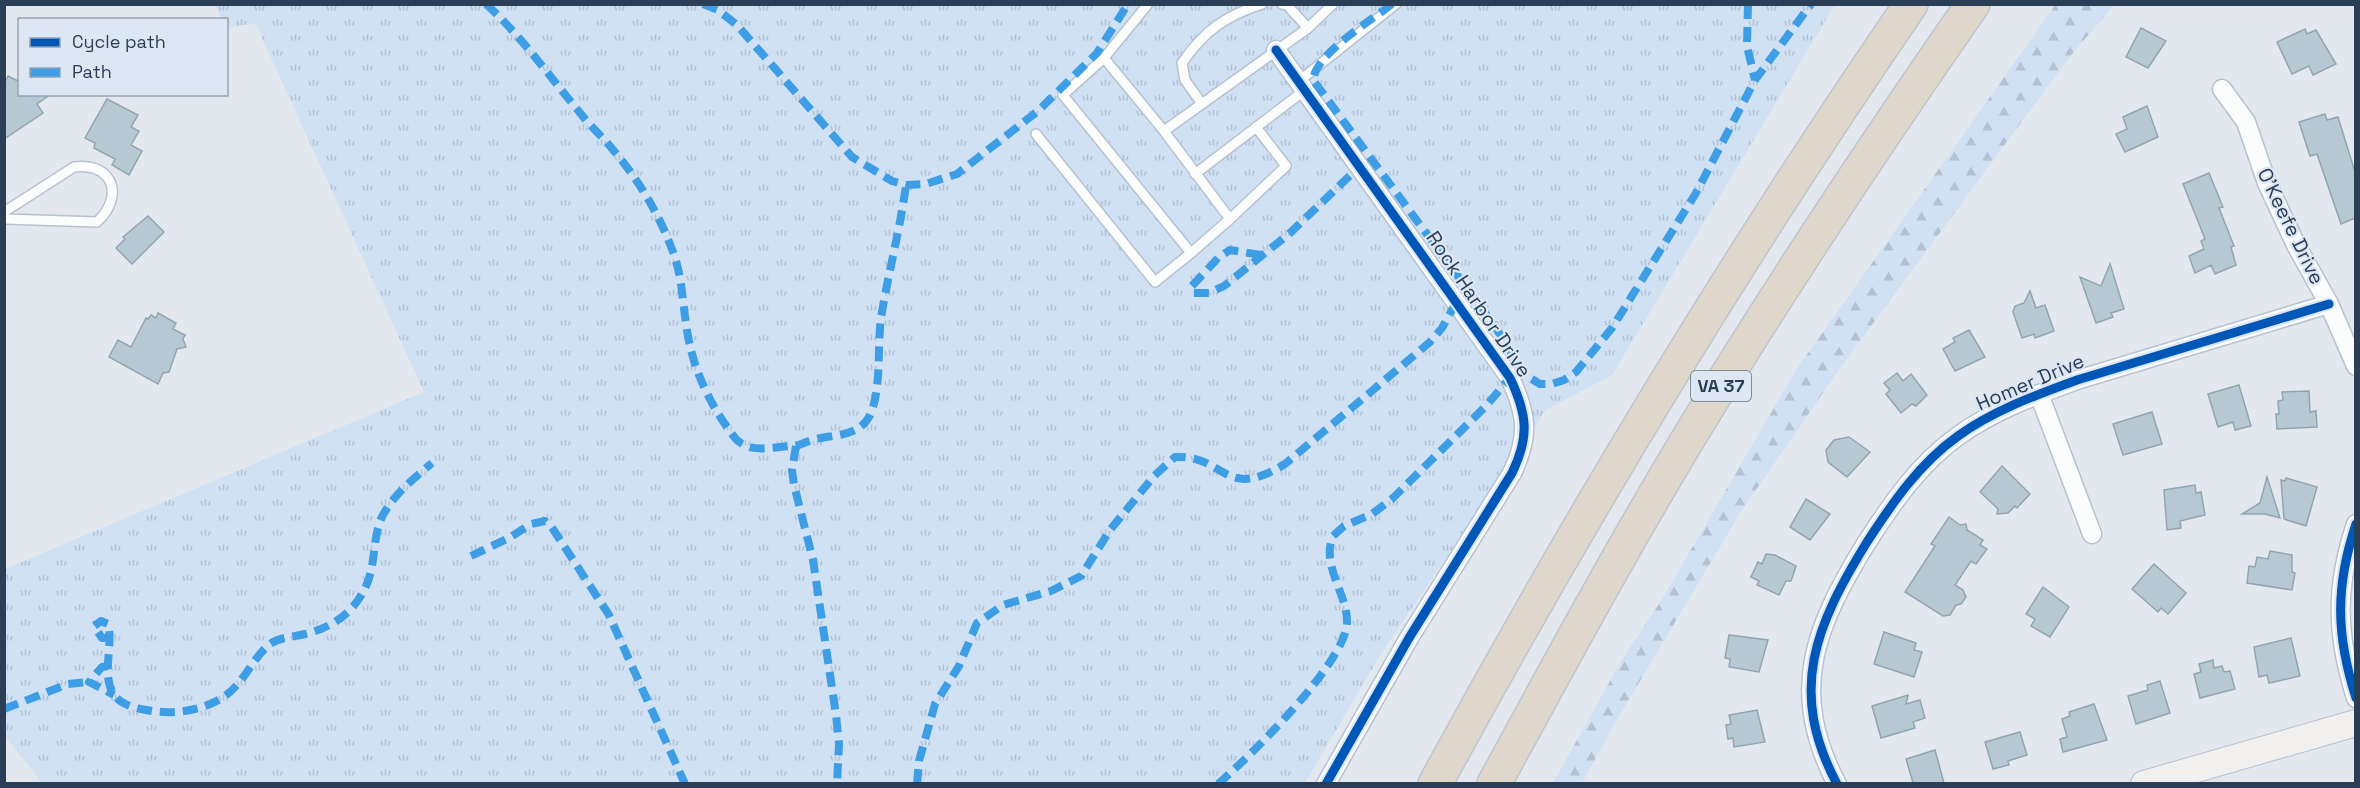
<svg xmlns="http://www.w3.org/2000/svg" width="2360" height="788" font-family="'Space Grotesk',sans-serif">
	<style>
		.grass { fill: url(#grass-tufts) }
		.forest { fill: url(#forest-firs) }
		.building { fill: #b6c8d2; stroke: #93a5af; stroke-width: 1.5 }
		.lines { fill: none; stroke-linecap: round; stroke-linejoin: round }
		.lane-casing { stroke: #b6c2d0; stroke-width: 12 }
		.street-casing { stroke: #b6c2d0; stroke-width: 21 }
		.secondary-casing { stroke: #b6c2d0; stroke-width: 28 }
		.highway-casing { stroke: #bec5cd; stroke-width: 36 }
		.lane { stroke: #fbfcfc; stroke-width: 9 }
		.street { stroke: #fbfcfc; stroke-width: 18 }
		.secondary { stroke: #f2f0ee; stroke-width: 26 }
		.highway { stroke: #dfd7cc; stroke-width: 33 }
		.quiet { stroke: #3d9ee5; stroke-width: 8; stroke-dasharray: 15 8; stroke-linecap: butt }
		.cycleway-casing { stroke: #dde7f3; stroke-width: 13 }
		.cycleway { stroke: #0057b8; stroke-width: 9 }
		.labels { text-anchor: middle; stroke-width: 4.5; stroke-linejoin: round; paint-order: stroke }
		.shield { fill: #dde7f3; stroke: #607184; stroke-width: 1.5 }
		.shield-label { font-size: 18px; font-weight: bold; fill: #2a3e55 }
		.street-label { font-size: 20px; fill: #2a3e55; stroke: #dde7f3 }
	</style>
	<defs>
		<pattern id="grass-tufts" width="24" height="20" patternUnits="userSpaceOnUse" patternTransform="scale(1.5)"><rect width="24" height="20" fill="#d0e1f4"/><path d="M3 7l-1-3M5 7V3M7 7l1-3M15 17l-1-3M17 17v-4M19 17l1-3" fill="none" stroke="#b3c2d3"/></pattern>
		<pattern id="forest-firs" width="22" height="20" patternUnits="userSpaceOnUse" patternTransform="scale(1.5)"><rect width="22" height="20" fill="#d0e1f4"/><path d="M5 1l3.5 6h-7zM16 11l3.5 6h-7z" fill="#b3c2d3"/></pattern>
	</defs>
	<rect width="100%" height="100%" fill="#e2e8ee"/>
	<polygon class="grass" points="215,5 1835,5 1612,375 1546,410 1381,654 1305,783 43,784 5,736 5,569 424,392 255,23 227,28 226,20 222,19"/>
	<polygon class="forest" points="2056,4 2114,5 2068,59 1838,371 1742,510 1616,721 1582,783 1553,783 1624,656 1661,601 1796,370"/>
	<g class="building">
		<polygon points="2141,28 2166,41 2148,68 2126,57"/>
		<polygon points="2305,29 2307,34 2316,30 2336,64 2313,75 2309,66 2292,74 2277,42"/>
		<polygon points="8,76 20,82 20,94 51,94 37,104 43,113 4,139 4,84"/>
		<polygon points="107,99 138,115 131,127 139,131 131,145 142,151 129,175 112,165 115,159 94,148 95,143 85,138"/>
		<polygon points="2147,106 2158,137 2125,152 2116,134 2127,129 2123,117"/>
		<polygon points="2325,114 2327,120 2338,117 2355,172 2355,218 2341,224 2317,154 2310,156 2299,122"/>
		<polygon points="2209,173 2223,207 2219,208 2234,246 2231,247 2236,265 2215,274 2211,265 2195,273 2189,256 2204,249 2201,241 2205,239 2183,184"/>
		<polygon points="148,216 164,232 132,264 116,248 125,239 123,237"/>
		<polygon points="2110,264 2124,309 2111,313 2113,317 2096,323 2080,277 2101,286"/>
		<polygon points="2030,291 2036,308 2045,305 2054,331 2035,338 2034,334 2022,338 2013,312 2015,306 2024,303"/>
		<polygon points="158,313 176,323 173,329 185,335 183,339 186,347 177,349 169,372 163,373 158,384 109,357 118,340 131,347 146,318 148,319 151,315 156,318"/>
		<polygon points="1969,330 1985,357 1955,371 1943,349 1955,342 1953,338"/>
		<polygon points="1897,373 1903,381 1911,374 1927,395 1916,406 1912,404 1901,413 1886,394 1890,390 1884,383"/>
		<polygon points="2239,385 2251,426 2235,430 2233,422 2218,427 2208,394"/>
		<polygon points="2309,391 2310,412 2316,411 2317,427 2277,429 2276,414 2279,414 2278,401 2283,400 2282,392"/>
		<polygon points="2152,412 2162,444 2123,455 2113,424"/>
		<polygon points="1849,437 1870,452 1847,477 1828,462 1826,450 1834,440"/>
		<polygon points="2002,466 2030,494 2017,508 2015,506 2008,513 1997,514 1998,509 1980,492"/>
		<polygon points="2267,477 2280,518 2265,514 2242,514 2260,503"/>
		<polygon points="2286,478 2317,487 2306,526 2284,519 2281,480 2285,481"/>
		<polygon points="2195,485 2196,493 2201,492 2205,515 2180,521 2181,528 2167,530 2164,490"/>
		<polygon points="1806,499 1830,514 1810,540 1790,527"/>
		<polygon points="1949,517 1960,525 1966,524 1967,530 1983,540 1980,545 1987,549 1976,564 1971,561 1955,585 1963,590 1966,597 1961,604 1956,605 1950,615 1943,616 1905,592 1935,546 1931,544"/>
		<polygon points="2270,551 2292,555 2292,572 2295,573 2292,590 2247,583 2249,566 2255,567 2257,557 2268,559"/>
		<polygon points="1766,554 1775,555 1796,566 1791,581 1786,581 1779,595 1757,585 1759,581 1751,577 1758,562 1762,564"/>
		<polygon points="2154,564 2186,593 2168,614 2161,608 2158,612 2132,589"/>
		<polygon points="2043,587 2069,607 2050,637 2031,626 2035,619 2026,614"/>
		<polygon points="1884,632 1916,643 1914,650 1922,652 1914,677 1874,664"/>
		<polygon points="1729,635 1768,640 1759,672 1729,667 1730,659 1725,658"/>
		<polygon points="2291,638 2300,676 2269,683 2267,675 2259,677 2254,647"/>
		<polygon points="2213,660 2214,668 2222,666 2224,672 2230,671 2235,689 2200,698 2194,674 2201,672 2199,664"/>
		<polygon points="2160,681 2170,713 2136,724 2128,696 2148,690 2147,685"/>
		<polygon points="1908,695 1906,704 1920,700 1925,718 1913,722 1915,728 1881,738 1872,706"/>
		<polygon points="2094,704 2107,740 2063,752 2060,739 2067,737 2062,719 2070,716 2069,712"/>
		<polygon points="1757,710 1765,742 1734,747 1733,738 1728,739 1726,725 1731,724 1729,715"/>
		<polygon points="2020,732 2027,755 2008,761 2009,765 1993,769 1985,742"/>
		<polygon points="1935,750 1944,783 1913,783 1906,759"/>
	</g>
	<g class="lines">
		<g class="lane-casing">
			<g id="lane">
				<polyline points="1282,4 1287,5 1308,28"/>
				<polyline points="1104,58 1148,4"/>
				<polyline points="1299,81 1396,4"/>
				<path d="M1202,104L1185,80L1182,63C1204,31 1225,16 1262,4"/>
				<polyline points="1164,131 1104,58 1063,95 1191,253 1230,219 1164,131 1308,28 1333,4"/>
				<polyline points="1036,134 1155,282 1191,253"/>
				<polyline points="1195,174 1305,90"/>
				<path d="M4,212L74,167C113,162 125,196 97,222L4,219"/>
				<polyline points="1230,219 1286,166 1256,127"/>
			</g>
		</g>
		<g class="street-casing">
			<g id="street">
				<path d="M1276,50L1510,378C1527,414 1530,436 1512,473L1409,638L1326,784"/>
				<polyline points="2222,89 2246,122 2267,183 2296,245 2329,304 2356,366"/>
				<polyline points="2039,394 2092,534"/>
				<path d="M2356,524C2335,587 2336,635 2356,698"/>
				<path d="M1837,784C1787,690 1816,625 1867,542C1893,502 1919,464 1958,436C1994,410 2036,395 2077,380L2329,304"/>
			</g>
		</g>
		<g class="secondary-casing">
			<polyline id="secondary" points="2144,784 2356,723"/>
		</g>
		<g class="highway-casing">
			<g id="highway">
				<path d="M1435,784C1581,515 1738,256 1911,4"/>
				<path d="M1494,784C1557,668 1620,552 1688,439C1778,291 1874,146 1973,4"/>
			</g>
		</g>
		<use href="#lane" class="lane"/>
		<use href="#street" class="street"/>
		<use href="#secondary" class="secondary"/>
		<use href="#highway" class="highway"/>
		<g class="quiet">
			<path d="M486,4C522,37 550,77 581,114C591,127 604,138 614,151C639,180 660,216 673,252C682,276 682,298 686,323C691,366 709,404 735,438C748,454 773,447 791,446C799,446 805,442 812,440C832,434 857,438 869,417C882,392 877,347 881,318C888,274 900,230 906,185"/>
			<polyline points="703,4 718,10 737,25 852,157 892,181 906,185 926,184 957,174 1038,111 1097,53 1128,4"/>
			<path d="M1392,4C1371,21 1316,53 1313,80L1494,325L1525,375L1540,384H1552L1564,380L1576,372L1612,328L1696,193L1755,80L1811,4"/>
			<polyline points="1748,4 1747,46 1755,80"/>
			<polyline points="1261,255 1230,250 1218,258 1192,286 1193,293 1209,293 1224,286 1290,233 1363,163"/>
			<polyline points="796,446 792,470 794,485 813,560 836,715 839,744 837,784"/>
			<polyline points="471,556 509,538 531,524 545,521 551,526 609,615 685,784"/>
			<path d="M110,638H102L94,626L101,621L108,624C114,645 100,677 115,696C122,706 140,709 152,711C179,715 216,709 236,686C248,673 256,655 270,644C280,637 293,637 305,634C327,629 348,617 360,597C375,575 372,553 378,528C384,502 413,479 432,463"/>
			<polyline points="108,666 102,667 89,682 114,695"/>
			<polyline points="4,709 68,684 89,682"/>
			<path d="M917,784L919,761L935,704L959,666L977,623L1003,605L1051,591L1081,576L1110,530L1154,476L1175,457C1227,455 1223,502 1285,464L1430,342L1442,328L1458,299"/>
			<path d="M1218,784C1249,757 1350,659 1347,620C1346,592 1321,565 1333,536L1344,526L1372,514L1392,499L1487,405L1512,375"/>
		</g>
		<g class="cycleway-casing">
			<g id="cycleway">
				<path d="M1276,50L1510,378C1527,414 1530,436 1512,473L1409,638L1326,784"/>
				<path d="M2356,524C2335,587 2336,635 2356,698"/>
				<path d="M1837,784C1787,690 1816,625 1867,542C1893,502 1919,464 1958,436C1994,410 2036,395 2077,380L2329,304"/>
			</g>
		</g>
		<use href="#cycleway" class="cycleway"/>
	</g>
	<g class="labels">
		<rect class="shield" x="1691" y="371" width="60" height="30" rx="4.5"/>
		<g class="shield-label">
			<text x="1721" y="392">VA 37</text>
		</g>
		<g class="street-label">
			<text transform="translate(2291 226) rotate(64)" y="7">O'Keefe Drive</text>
			<text transform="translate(1479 304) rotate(56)" y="7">Rock Harbor Drive</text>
			<text transform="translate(2030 382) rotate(-23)" y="7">Homer Drive</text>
		</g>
	</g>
	<rect width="2360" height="788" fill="none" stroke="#2a3e55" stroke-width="12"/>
	<rect x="18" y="18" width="210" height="78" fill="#dde7f3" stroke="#95a3b4" stroke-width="1.5"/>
	<rect x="30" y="38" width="30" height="9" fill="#0057b8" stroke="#95a3b4" stroke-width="1.5"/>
	<text x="72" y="48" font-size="18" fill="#2a3e55">Cycle path</text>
	<rect x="30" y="68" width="30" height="9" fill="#3d9ee5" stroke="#95a3b4" stroke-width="1.5"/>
	<text x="72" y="78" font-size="18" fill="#2a3e55">Path</text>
</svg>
